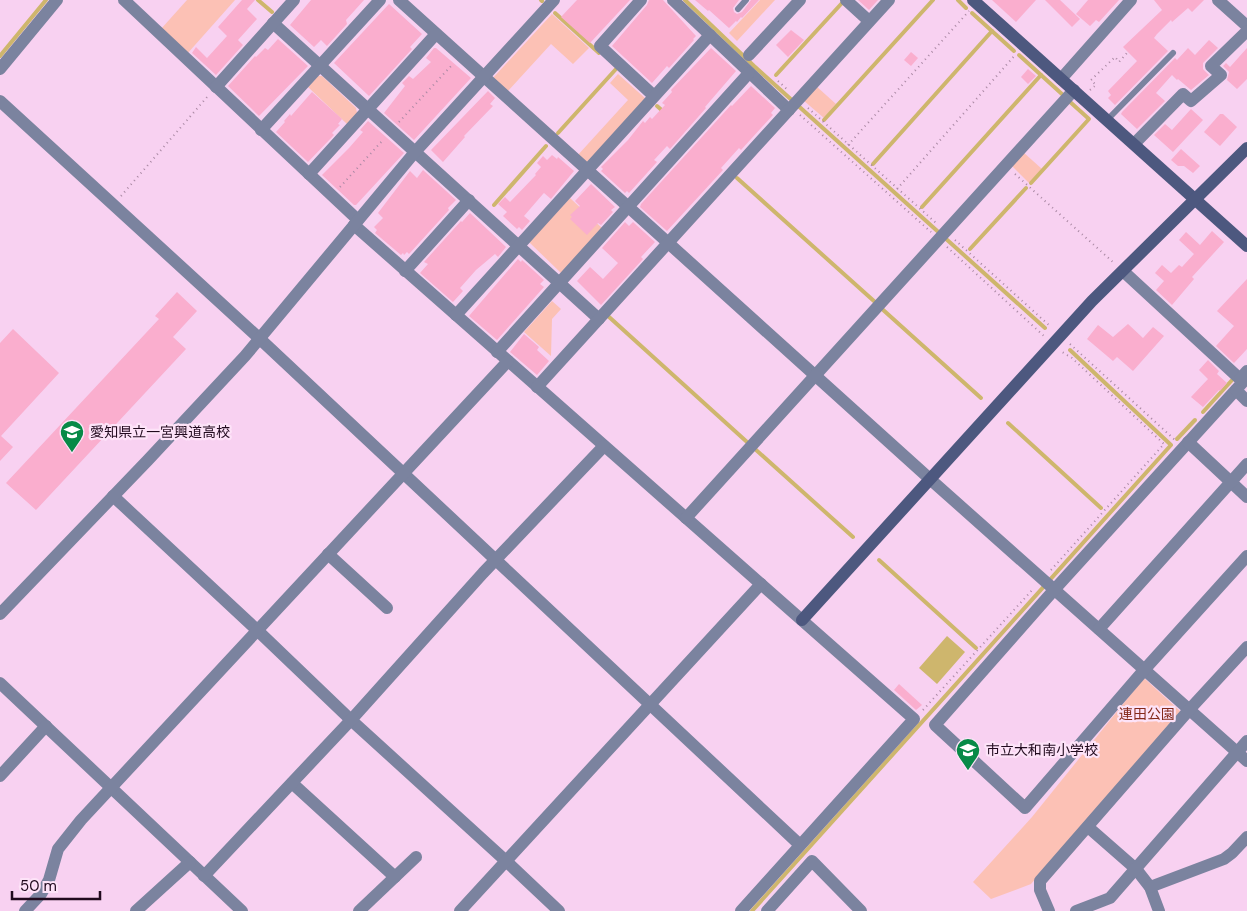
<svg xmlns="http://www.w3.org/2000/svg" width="1247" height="911" font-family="'DM Sans','Noto Sans JP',sans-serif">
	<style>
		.green { fill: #fcc1b5 }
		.water { fill: #ceb66d }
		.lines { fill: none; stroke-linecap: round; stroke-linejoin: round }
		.stream { stroke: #ceb66d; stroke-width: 4 }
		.building { fill: #faaece }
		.path { stroke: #a988a3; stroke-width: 2; stroke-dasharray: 1 4; stroke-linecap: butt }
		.lane { stroke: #7b839f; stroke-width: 6 }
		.street { stroke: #7b839f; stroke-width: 12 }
		.secondary { stroke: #4d587f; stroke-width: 12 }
		.labels { text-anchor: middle; stroke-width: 4.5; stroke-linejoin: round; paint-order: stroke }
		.poi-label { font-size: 14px; fill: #210a1e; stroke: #fde3f8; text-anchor: start }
		.park-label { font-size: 14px; fill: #852a1b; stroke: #fde3f8 }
	</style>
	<rect width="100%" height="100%" fill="#f8d1f1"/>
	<g class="green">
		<polygon points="187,0 235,0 187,54 161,29"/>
		<polygon points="760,0 775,0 737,41 729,33"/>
		<polygon points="552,14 589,48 573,64 551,44 507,92 492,79"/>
		<polygon points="618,74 646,99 587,164 577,156 628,100 610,83"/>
		<polygon points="318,76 322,76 356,108 357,113 347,124 308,87"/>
		<polygon points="816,86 836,104 824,118 803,100"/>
		<polygon points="1023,152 1042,169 1029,183 1011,165"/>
		<polygon points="570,198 602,228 561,273 529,242"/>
		<polygon points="552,301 561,309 552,319 551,356 524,332"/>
		<polygon points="1144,678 1181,712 1031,884 991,899 973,882 1032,817"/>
	</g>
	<polygon class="water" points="947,636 965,652 937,684 919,668"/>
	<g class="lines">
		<g class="stream">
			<polyline points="258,0 272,12"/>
			<polyline points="541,0 542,1"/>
			<polyline points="685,0 754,66 1045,328"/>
			<polyline points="958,0 966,8"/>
			<polyline points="555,13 599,53"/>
			<polyline points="972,13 1014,51"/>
			<polyline points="1019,55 1063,95"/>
			<polyline points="0,56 46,0"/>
			<polyline points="776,75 842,3"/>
			<polyline points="657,106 665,113"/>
			<polyline points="824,120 933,0"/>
			<polyline points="558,133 616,69"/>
			<polyline points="873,164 992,31"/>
			<polyline points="737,178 875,302"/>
			<polyline points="1031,183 1089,119 1069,101"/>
			<polyline points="494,205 546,146"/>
			<polyline points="922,207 1041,75"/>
			<polyline points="970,249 1026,188"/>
			<polyline points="881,308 981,398"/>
			<polyline points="608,316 747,442"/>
			<polyline points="1203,412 1233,379"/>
			<polyline points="1008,423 1101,508"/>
			<polyline points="1177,439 1195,420"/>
			<polyline points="755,449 853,537"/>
			<polyline points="879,560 976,648"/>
			<polyline points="752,911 1171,445 1070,350"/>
		</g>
	</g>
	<g class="building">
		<polygon points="242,0 255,0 247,9 257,19 238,40 243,45 216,75 192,53 196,47 207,58 227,36 218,27"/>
		<polygon points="311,0 364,0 346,20 347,24 327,46 321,40 314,47 290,25"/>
		<polygon points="577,0 630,0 590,43 561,17"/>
		<polygon points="649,0 663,0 696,36 693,39 694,40 669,68 667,66 652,83 612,46 647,5"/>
		<polygon points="695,0 739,0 733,8 734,12 737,14 742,12 751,0 759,0 742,18 741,17 737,22 736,21 729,28 709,10 708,11"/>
		<polygon points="858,0 878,0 869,10"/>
		<polygon points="992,0 1036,0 1016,22"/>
		<polygon points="1045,0 1060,0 1080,19 1072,27"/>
		<polygon points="1088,0 1119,0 1099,22 1096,20 1090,26 1076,14"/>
		<polygon points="1154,0 1204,0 1192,12 1188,8 1172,22 1171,20 1157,34 1154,38 1168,51 1115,105 1108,98 1111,95 1108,91 1137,61 1123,47 1162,10"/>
		<polygon points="389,4 422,34 410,47 412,49 369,96 334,63"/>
		<polygon points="791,30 804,40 788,57 776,45"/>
		<polygon points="278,39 308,66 259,116 228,86 255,56 256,57 265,48 268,50"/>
		<polygon points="1209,40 1218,48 1203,63 1203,69 1209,75 1191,90 1178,79 1177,80 1172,75 1156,93 1165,101 1137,129 1121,114 1122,112 1175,58 1177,60 1188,48 1195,55"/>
		<polygon points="434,48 436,48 471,78 414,140 384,113 405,86 402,83 409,76 413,79 431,62 426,58"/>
		<polygon points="711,48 736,71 705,107 706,108 670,149 667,146 654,160 657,162 629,193 627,191 625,193 601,171 603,169 601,167 628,140 643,121 645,123 650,117 652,119 665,105 662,103 672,92 671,90"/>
		<polygon points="1247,48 1247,79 1237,89 1227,80 1229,72 1223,66 1226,63 1230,67"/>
		<polygon points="911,52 918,58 911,66 904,60"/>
		<polygon points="1028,69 1036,76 1028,84 1021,77"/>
		<polygon points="751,86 775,108 771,113 773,115 741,150 739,148 721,168 723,170 667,231 640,207 641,204 731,105 732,106"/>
		<polygon points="488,91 495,98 490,104 493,106 464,136 465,137 443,162 431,150"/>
		<polygon points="312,92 342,119 338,124 340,125 332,133 334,135 308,162 276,132 285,122 284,121 290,114 291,116"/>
		<polygon points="1191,109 1203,120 1173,152 1154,135 1165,124 1172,130"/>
		<polygon points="1220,114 1223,114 1237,127 1220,146 1204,132"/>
		<polygon points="368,121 404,153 356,205 354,205 322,175 349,148 363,132 360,130"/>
		<polygon points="1181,149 1200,166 1193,173 1184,166 1178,166 1171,160"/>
		<polygon points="552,155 557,159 558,157 574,171 551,199 544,193 543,194 524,216 530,221 522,230 519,227 517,229 503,216 507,212 498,204 505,197 510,202 536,175 535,174 541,167 537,163 543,156 547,160"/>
		<polygon points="423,170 456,200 448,208 449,210 409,254 407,252 404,255 403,253 401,255 375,233 377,230 374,227 383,218 378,213 410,171 417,178"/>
		<polygon points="591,184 615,207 611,210 613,212 601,225 598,223 587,235 570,219 572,217 570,215 580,206 575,201"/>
		<polygon points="470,213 506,247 498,257 495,254 476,270 460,288 463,291 453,302 420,273 428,264 424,262 461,221 462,222"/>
		<polygon points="625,222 629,226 633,222 655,242 641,257 643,259 601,305 577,281 590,267 603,279 618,263 602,248"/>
		<polygon points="1212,231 1224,242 1192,277 1194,279 1172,305 1156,290 1164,281 1155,273 1162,265 1171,273 1179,265 1182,267 1194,254 1179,240 1186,232 1200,245"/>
		<polygon points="518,259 521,262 522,260 544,280 540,284 544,287 497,340 469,316"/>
		<polygon points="1247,279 1247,349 1234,363 1216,346 1234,326 1217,311"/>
		<polygon points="177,292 197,311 173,337 186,349 36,510 6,483 159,319 155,316"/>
		<polygon points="1128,324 1143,338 1153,327 1164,336 1133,371 1117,357 1113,361 1087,339 1098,325 1113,337"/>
		<polygon points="13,329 59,373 1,436 13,447 0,461 0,343"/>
		<polygon points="524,334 539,347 537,350 549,361 537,375 510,352"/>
		<polygon points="1208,360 1219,371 1217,374 1227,383 1220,391 1219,390 1203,407 1191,397 1208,379 1199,370"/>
		<polygon points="899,684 922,705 916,710 894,690"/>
	</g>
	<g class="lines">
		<g class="path">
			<polyline points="778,81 789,91"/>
			<polyline points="1090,90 1096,85 1091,80 1115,57 1119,62 1127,53"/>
			<polyline points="808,108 936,223"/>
			<polyline points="800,115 931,232"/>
			<polyline points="399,122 452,65"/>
			<polyline points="848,145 969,11"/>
			<polyline points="1015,174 1114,263"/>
			<polyline points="340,187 383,140"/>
			<polyline points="897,189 1016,54"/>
			<polyline points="121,196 208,96"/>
			<polyline points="955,240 1051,327"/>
			<polyline points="947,247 1045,337"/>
			<polyline points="1070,344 1175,440"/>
			<polyline points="1051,570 1164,444 1072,358 1062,352"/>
			<polyline points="923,710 1034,588"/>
		</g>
		<g class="lane">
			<polyline points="738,9 746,0"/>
			<polyline points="1107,120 1173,53"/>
		</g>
		<g class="street">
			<polyline points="124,0 358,220"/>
			<polyline points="399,0 931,480 1247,761"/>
			<polyline points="641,0 600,46 654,96"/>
			<polyline points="673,0 789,110"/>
			<polyline points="846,0 869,21"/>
			<polyline points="1218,0 1247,26"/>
			<polyline points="273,23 599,319"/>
			<polyline points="749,55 800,0"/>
			<polyline points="0,69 57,0"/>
			<polyline points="1061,79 1131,0"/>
			<polyline points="216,87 294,0"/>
			<polyline points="0,101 260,339 800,845"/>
			<polyline points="261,130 380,0"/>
			<polyline points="1134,144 1183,94 1191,101 1221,75 1211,66 1247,31"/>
			<polyline points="309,174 436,34"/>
			<polyline points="354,225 914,719 741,911"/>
			<polyline points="405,271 469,200"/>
			<polyline points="1123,271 1240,379"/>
			<polyline points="456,315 710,35"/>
			<polyline points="497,352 749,73"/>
			<polyline points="1247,371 1240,379 1243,382 1054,590 935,725 1025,808 1145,669 1247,556"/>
			<polyline points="537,387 889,0"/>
			<polyline points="1236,390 1247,401"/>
			<polyline points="1188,442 1247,497"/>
			<polyline points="113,496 257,630 351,720 506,861 559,911"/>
			<polyline points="686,518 1074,90"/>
			<polyline points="328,554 387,608"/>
			<polyline points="0,614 148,460 245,356 415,152 554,0"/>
			<polyline points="1099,629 1247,464"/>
			<polyline points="0,683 242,911"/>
			<polyline points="0,776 46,726"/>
			<polyline points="292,783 395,877"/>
			<polyline points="1088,827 1136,869 1150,887 1159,911"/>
			<polyline points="204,876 351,720 483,573 604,446"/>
			<polyline points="1150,887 1224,859 1232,853 1247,837"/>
			<polyline points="25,911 41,894 49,880 58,849 81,820 508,361"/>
			<polyline points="136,911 190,862"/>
			<polyline points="359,911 416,857"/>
			<polyline points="460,911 761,584"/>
			<polyline points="767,911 812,861 861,911"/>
			<polyline points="1049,911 1040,890 1040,881 1189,710 1247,647"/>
			<polyline points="1076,911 1110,898 1247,741"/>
		</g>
		<g class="secondary">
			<polyline points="973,0 1247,246"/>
			<polyline points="802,620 1092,301 1247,148"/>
		</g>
	</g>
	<defs>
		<g id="school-pin" transform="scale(1.25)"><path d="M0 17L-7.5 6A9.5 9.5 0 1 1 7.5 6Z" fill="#078a47" stroke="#fde3f8"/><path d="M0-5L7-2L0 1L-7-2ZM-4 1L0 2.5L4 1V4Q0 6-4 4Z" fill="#fff"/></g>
	</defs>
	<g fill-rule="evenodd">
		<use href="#school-pin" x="72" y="432"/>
		<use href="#school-pin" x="968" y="750"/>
	</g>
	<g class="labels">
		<g class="poi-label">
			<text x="90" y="437">愛知県立一宮興道高校</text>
			<text x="986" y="755">市立大和南小学校</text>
		</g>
		<g class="park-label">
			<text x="1147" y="719">連田公園</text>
		</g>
	</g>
	<path d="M12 891v8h88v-8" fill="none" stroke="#210a1e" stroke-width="2.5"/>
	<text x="20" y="891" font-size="15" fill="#210a1e" stroke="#fde3f8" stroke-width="4" paint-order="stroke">50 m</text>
</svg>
